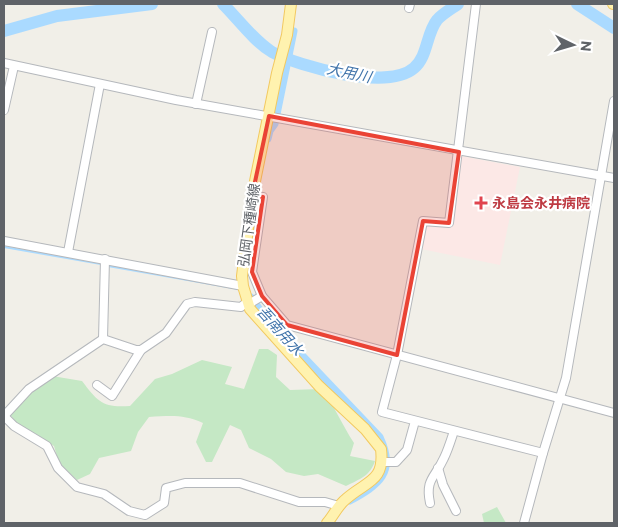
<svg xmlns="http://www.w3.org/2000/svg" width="618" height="527" font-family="Commissioner,'Noto Sans JP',sans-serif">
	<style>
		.medical { fill: #fce8e6 }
		.green { fill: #c5e8c5 }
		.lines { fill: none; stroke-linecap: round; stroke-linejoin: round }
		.stream { stroke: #aadaff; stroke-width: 2 }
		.canal { stroke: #aadaff; stroke-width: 7 }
		.river { stroke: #aadaff; stroke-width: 12 }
		.minor-casing { stroke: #b5b8bc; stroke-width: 10 }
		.major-casing { stroke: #f2c960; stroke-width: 12 }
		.minor { stroke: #fff; stroke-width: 8 }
		.major { stroke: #fff2af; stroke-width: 10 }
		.marked { fill: #ea4335; fill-opacity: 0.2; stroke: #ea4335; stroke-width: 4; stroke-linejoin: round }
		.health-dot { fill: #e0444e; stroke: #fff; stroke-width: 2 }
		.labels { text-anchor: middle; stroke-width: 4.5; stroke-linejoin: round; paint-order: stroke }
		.health-label { font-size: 14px; font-weight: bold; fill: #be3a42; stroke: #fff; text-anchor: start }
		.street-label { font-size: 14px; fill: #5f6368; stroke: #fff }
		.water-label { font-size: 15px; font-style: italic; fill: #4174aa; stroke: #fff }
	</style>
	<rect width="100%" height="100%" fill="#f1efe8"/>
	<polygon class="medical" points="461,156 520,167 500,265 421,249 425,223 451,225"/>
	<g class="green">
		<path d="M259,349H268L277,355L276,377L290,390L321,389C335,406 342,425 354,443L350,456L375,461C370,476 360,479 346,486L318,474L304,476L286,472L271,459L249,448L241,430L230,425L212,462H206L196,442L203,423C183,414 170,416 149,417L138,432L131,451L99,458L90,474L77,480L59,463L54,446L36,434L22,430L9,413L17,403L52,376L82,381C98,402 103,408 130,406L155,379L172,374L202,360L232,367L225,384L244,389Z"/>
		<polygon points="497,507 506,523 484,523 482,514"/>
	</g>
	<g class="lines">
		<g class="stream">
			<polyline points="4,247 101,264"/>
			<polyline points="108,266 239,289"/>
		</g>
		<g class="canal">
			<polyline points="268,139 270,131 275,124 294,31"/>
			<path d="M251,297L264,315L380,437C397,473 379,485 350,501"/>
		</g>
		<g class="river">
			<path d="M223,4C238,19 254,41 272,52C300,67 388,91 414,68C428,56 426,34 437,20C442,14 451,9 458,4"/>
			<polyline points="577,4 614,28"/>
			<polyline points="4,31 57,16 152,4"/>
		</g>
		<g class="minor-casing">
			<g id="minor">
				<polyline points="476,4 449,223 423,221 397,355 382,412 543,453"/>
				<polyline points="409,8 410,4"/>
				<polyline points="4,63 176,100 614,178"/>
				<polyline points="196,104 212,32"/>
				<polyline points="4,110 14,66"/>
				<polyline points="252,196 263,197 252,272 262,296 287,325 614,413"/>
				<polyline points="4,241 243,286"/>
				<polyline points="68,252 100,84"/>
				<polyline points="249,304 262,296"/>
				<polyline points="103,339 105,259"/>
				<polyline points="97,385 112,396 141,350"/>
				<polyline points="4,416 29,389 103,339 136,350 141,350 166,333 187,304 195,302 241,307 248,301"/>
				<polyline points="5,417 14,426 47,446 58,468 77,487 104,494 129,511 145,515 164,503 166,488 185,483 240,483 299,502 325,502 339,506"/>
				<polyline points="382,462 396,462 407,450 415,421"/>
				<polyline points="438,468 443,485 456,511"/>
				<path d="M430,503C425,479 435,478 444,458C448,450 451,440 454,431"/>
				<polyline points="524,523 543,453 566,378 614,101"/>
			</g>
		</g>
		<g class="major-casing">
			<g id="major">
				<path d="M291,4L287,35L277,73L252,196L242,276L243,286L250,309L319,386L365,429L381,449C385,482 366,481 346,499C338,505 334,515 327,523"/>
				<polyline points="613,4 614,4"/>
			</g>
		</g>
		<use href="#minor" class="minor"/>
		<use href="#major" class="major"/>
	</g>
	<path class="marked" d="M269,116L459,152L449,223L423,221L397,355L287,325L262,296L252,272L263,197L252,196Z"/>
	<path class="health-dot" d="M478.5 195.5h5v5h5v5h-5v5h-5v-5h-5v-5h5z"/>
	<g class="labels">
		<g class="health-label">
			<text x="492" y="208">永島会永井病院</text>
		</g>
		<g class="street-label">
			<text transform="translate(249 225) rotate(-82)" y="5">弘岡下種崎線</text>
		</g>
		<g class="water-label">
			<text transform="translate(349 73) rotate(12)" y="5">大用川</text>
			<text transform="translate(280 331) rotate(48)" y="5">吾南用水</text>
		</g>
	</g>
	<rect width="618" height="527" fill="none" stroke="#5f6368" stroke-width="10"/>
	<g transform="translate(573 45) rotate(95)" stroke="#ffffff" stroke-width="4" paint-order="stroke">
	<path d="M0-4L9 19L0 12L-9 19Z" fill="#5f6368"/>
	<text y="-8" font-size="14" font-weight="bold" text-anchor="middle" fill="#5f6368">N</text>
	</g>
</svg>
